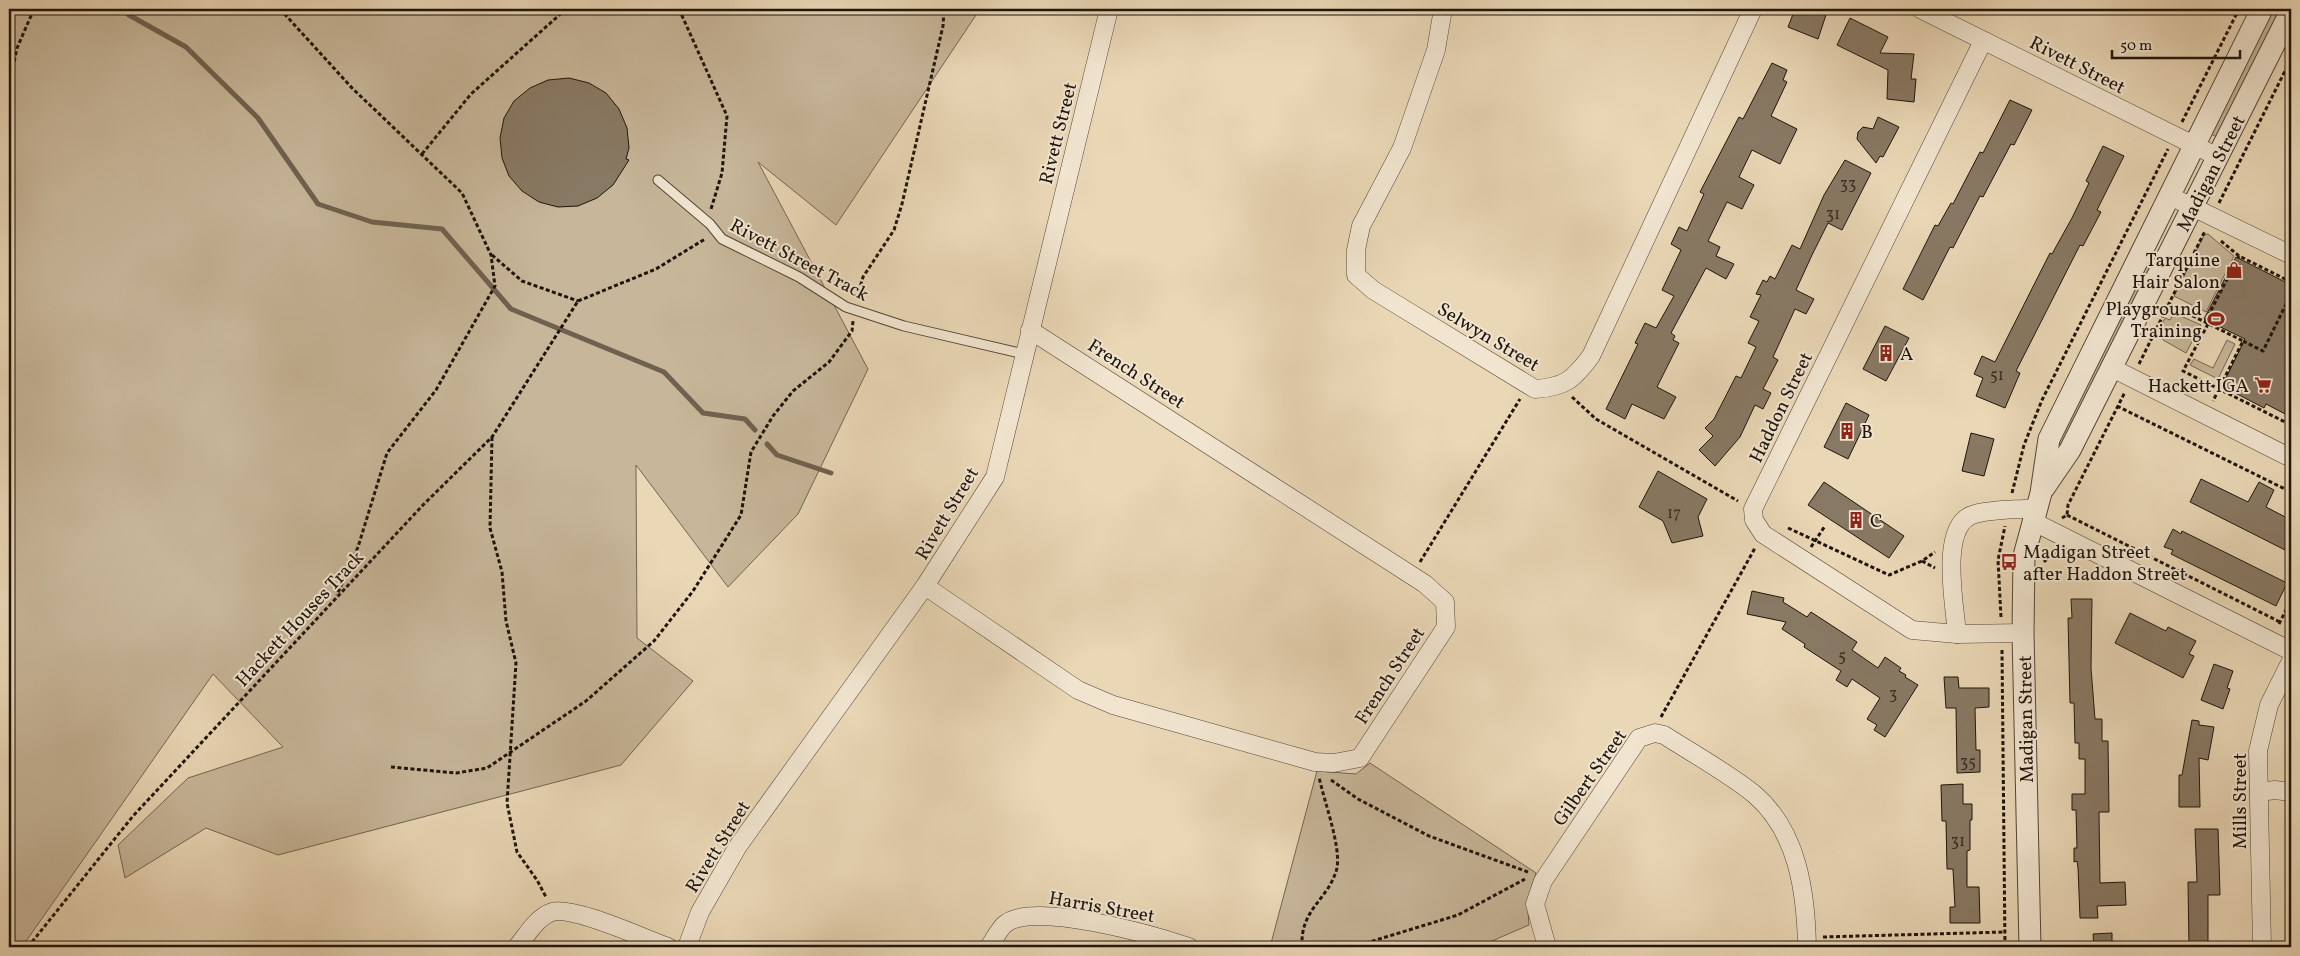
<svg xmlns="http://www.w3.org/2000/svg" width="2300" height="956" font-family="Vollkorn,serif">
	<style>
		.green { fill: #c7b699; stroke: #726552 }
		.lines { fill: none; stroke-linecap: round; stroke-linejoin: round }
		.stream { stroke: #6f614f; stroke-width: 5 }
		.building { fill: #887964; stroke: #1e140c }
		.service-casing { stroke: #514536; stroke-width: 11 }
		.minor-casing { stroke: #514536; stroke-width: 19 }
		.tertiary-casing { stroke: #514536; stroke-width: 23 }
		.path { stroke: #1e140c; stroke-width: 3; stroke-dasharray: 4 2.5; stroke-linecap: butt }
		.service { stroke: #f1e5d0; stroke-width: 9 }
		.minor { stroke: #f1e5d0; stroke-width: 18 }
		.tertiary { stroke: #f1e5d0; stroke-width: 21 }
		.labels { text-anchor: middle; stroke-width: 4; stroke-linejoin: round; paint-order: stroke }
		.number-label { font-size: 16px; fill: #382d22 }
		.street-label { font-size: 19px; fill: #1e140c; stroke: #f1e5d0 }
		.poi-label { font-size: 19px; fill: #1e140c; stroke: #f1e5d0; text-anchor: start }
	</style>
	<rect width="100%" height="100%" fill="#ead7b6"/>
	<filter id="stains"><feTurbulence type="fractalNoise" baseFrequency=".004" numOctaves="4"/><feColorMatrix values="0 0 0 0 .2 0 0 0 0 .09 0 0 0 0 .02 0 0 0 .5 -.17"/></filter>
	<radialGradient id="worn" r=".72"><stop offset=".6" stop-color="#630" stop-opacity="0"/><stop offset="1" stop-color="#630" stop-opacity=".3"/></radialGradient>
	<g class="green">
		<polygon points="9,9 980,9 836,225 758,162 868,369 798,514 728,587 636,465 637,638 693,681 621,765 278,855 206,828 125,878 118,845 188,778 283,747 213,674 22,947 9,947"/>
		<polygon points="2267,9 2284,9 2217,137 2209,133"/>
		<polygon points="2208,234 2234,256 2206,312 2174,296 2204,235"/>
		<polygon points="2142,258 2155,265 2061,454 2055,443"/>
		<polygon points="2174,313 2201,325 2186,353 2163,340 2160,328 2165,318 2170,320"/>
		<polygon points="2227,340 2235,344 2218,379 2190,365 2194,359 2213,368"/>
		<polygon points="1370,763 1536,873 1527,900 1529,925 1478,947 1270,947 1317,771 1356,774"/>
	</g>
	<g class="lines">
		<g class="stream">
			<polyline points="125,9 129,15 186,47 258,118 318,204 372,222 442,229 511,309 664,372 703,413 745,419 755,430"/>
			<polyline points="767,444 777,455 831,473"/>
		</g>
	</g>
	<g class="building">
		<polygon points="1795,9 1820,9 1827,12 1818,39 1788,27"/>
		<polygon points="1850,18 1888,37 1880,53 1914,54 1911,79 1916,79 1914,102 1887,99 1888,70 1837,45"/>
		<polygon points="1772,63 1787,70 1783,80 1787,82 1771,116 1797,129 1780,164 1752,150 1739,177 1754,185 1742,209 1727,202 1708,241 1720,247 1716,256 1734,264 1726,279 1706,268 1671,333 1675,336 1673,340 1679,343 1657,387 1676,397 1664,419 1632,404 1625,419 1606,409 1638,344 1635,343 1645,323 1656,328 1674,296 1662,290 1681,250 1671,244 1679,227 1687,231 1704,194 1700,192 1739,117 1743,119"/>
		<polygon points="569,78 589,83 606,93 619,109 627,128 629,148 626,159 629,160 613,185 597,198 578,206 558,207 539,202 522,191 509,176 502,158 500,138 504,118 514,101 530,88 548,80"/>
		<polygon points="2010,100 2032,110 2014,145 2011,144 1983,197 1980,196 1953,248 1950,247 1923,300 1903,289 1935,225 1938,226 1951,203 1953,204 1980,152 1983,153"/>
		<polygon points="1878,117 1899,127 1883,157 1880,156 1876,163 1857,139 1858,132 1863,127 1873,129"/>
		<polygon points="2103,146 2124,156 2097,210 2101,212 2083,246 2080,245 2016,371 2020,373 2005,408 1976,396 1983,378 1974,374 1982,356 1995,362 2050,253 2052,254 2072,218 2089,183 2086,181"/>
		<polygon points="1845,160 1871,173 1842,230 1828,223 1812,255 1796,290 1814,299 1806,314 1795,309 1773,357 1778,360 1763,389 1771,393 1763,409 1755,405 1740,437 1715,466 1699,450 1713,436 1705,428 1714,419 1736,376 1741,378 1756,347 1748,343 1759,321 1750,317 1761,295 1756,294 1763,280 1767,282 1770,276 1775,279 1792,245 1800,249 1824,195"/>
		<polygon points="2236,257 2291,285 2291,417 2266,404 2264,408 2222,386 2245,339 2204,319"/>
		<polygon points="1885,326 1909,338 1886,381 1863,369"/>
		<polygon points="1846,403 1869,415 1848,459 1824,447"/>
		<polygon points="1971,433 1994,439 1984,476 1962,471"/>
		<polygon points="1658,471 1707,499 1698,517 1703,536 1672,543 1663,521 1639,507"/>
		<polygon points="2201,479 2248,502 2259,482 2274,490 2266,507 2291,520 2291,553 2190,502"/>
		<polygon points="1824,482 1904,536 1889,558 1808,505"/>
		<polygon points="2173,529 2181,534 2182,531 2287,583 2276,606 2171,554 2173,550 2164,547"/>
		<polygon points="1752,591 1784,598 1783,602 1807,617 1811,612 1857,642 1852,650 1878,668 1885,657 1901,668 1899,671 1906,675 1905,677 1918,685 1885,737 1874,730 1877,725 1867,719 1880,698 1852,679 1847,687 1836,680 1841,671 1804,647 1805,644 1782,629 1786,622 1747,614"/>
		<polygon points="2071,599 2092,599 2091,668 2095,719 2102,719 2102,741 2108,741 2109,812 2099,812 2100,883 2125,882 2126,905 2097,906 2098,918 2080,918 2078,868 2077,861 2074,862 2074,848 2077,848 2076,810 2072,810 2072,794 2085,794 2085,759 2079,759 2079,743 2075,743 2074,703 2070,703 2068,618 2072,618"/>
		<polygon points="2130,613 2166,631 2168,627 2196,641 2189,654 2194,656 2183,678 2115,643"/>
		<polygon points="2214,664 2233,671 2227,688 2230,689 2223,709 2201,700"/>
		<polygon points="1944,677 1958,677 1959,688 1989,688 1989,707 1975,708 1976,750 1980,750 1980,772 1957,773 1956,708 1946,708"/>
		<polygon points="2192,720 2199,721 2199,725 2214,727 2208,760 2199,758 2200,807 2179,807 2179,775 2182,775"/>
		<polygon points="1963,784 1963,804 1972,804 1972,820 1970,820 1970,850 1967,851 1967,887 1979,887 1980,923 1950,923 1950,907 1955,907 1953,869 1947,869 1946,821 1942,821 1941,785"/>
		<polygon points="2195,829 2218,829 2220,895 2208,895 2208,947 2189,947 2188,882 2197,882"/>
		<polygon points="2112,933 2112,947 2094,947 2093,934"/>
	</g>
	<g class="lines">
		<g class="service-casing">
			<polyline id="service" points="658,180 710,224 722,239 799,277 846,307 904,326 1024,354"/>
		</g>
		<g class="minor-casing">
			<g id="minor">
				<path d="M1443,9L1436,50L1402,148L1361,226L1356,250V275L1373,290L1535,389C1565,387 1573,380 1591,356L1753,9"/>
				<polyline points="1920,9 2218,157"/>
				<polyline points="1983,41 1753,509 1754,520 1763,534 1912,630 1957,634 2023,633"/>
				<polyline points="2170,196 2291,255"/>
				<polyline points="2112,368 2291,458"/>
				<polyline points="2032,521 2291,651"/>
				<polyline points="925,586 1078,690 1113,705 1315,762 1334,763 1360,758 1446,627 1445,602 1425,584 1030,330"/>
				<path d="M1957,634C1955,606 1938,523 1975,514C1994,509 2016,510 2036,508"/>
				<polyline points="2259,792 2275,790 2291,792"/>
				<path d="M517,947C526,936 537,917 552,912C572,905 645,939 668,947"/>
				<polyline points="687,947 700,912 738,846 925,586 995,477 1109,9"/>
				<path d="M989,947C994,940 998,931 1004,925C1030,899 1156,936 1189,947"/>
				<path d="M1547,947L1535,904L1543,881L1639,738L1655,733L1664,735C1692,753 1728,773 1754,794C1798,831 1806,893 1807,947"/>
				<polyline points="2262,947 2258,751 2269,705 2291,661"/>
			</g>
		</g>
		<g class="tertiary-casing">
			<g id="tertiary">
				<polyline points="2044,488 2070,450 2291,11"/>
				<polyline points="2030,947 2023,633 2024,556 2041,493 2049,439 2262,9"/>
			</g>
		</g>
		<g class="path">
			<polyline points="280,9 352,88 462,193 491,255 495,286 436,390 387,453 358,547 337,595"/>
			<polyline points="679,9 727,116 722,173 711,209"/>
			<polyline points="1892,9 1904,14"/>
			<polyline points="9,87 17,48 34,9"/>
			<polyline points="2182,122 2239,9"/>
			<polyline points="422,154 471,94 566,9"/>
			<polyline points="2219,203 2291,59"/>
			<polyline points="2221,241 2239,256 2291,282"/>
			<polyline points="492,255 522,281 578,301"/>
			<polyline points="857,298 863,277 894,230 902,204 943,26 944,9"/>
			<polyline points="578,301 656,269 705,239"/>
			<polyline points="2169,304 2243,341 2213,401"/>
			<polyline points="2205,322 2239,256"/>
			<polyline points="2208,324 2183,371 2291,425"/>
			<polyline points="2243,341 2263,351 2291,294"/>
			<polyline points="2139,364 2205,231"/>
			<polyline points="1572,397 1596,419 1738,501"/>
			<polyline points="2117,406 2291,492"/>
			<polyline points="492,437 490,528 502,572 506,621 516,663 507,803 517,852 537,880 546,897"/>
			<polyline points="2286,437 2291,427"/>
			<polyline points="2012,493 2024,445 2042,400 2168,149"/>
			<polyline points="2067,515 2280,622"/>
			<polyline points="2062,518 2067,515 2068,505 2125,392"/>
			<polyline points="1788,528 1889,575 1922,561 1935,552"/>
			<polyline points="1811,547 1825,526"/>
			<polyline points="1922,561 1935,568"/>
			<polyline points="1420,562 1520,399"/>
			<polyline points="2044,562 2049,557 2059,552"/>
			<polyline points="2001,617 1998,560 2005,526"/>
			<polyline points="2279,624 2291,600"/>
			<polyline points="2002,650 2005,947"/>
			<polyline points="1661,717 1755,548"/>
			<polyline points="391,767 456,773 487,768 586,701 654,641 693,591 741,515 751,452 773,416 793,391 829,362 852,331 853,321"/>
			<polyline points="1331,780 1358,799 1429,836 1528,872"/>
			<polyline points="1823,937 2005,932"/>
			<polyline points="28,947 133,816 423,505 492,437 578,301"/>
			<path d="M1302,947C1300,908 1329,900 1337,868C1341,846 1324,801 1319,777"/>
			<polyline points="1353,947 1458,915 1525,879"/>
		</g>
		<use href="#service" class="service"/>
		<use href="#minor" class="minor"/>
		<use href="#tertiary" class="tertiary"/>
	</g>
	<defs>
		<g id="shop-bare" transform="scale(1.35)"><path d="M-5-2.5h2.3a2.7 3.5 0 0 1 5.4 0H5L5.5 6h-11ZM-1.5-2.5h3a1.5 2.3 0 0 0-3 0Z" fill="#8f2418" stroke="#f1e5d0" stroke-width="2.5" paint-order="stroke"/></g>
		<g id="stadium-bare" transform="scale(1.35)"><path d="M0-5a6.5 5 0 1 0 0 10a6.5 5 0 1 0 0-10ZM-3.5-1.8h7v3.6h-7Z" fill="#8f2418" stroke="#f1e5d0" stroke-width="2.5" paint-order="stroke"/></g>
		<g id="building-bare" transform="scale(1.35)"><path d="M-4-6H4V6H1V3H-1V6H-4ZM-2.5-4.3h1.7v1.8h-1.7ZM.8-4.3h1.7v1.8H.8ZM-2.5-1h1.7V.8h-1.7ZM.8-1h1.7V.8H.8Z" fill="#8f2418" stroke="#f1e5d0" stroke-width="2.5" paint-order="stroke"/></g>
		<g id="supermarket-bare" transform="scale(1.35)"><path d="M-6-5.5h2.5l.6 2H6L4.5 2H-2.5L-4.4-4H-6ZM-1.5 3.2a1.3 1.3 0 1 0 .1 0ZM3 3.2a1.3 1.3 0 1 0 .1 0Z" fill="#8f2418" stroke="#f1e5d0" stroke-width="2.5" paint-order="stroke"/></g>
		<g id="bus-bare" transform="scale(1.35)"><path d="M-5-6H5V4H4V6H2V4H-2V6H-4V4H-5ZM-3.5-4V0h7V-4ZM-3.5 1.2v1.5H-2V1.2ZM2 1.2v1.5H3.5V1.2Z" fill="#8f2418" stroke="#f1e5d0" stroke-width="2.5" paint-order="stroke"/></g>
	</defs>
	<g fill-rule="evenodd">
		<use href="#shop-bare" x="2234" y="270"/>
		<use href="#stadium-bare" x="2216" y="319"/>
		<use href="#building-bare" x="1886" y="353"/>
		<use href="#supermarket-bare" x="2263" y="385"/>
		<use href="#building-bare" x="1847" y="431"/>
		<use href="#building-bare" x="1856" y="520"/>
		<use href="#bus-bare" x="2009" y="562"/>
	</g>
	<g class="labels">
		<g class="number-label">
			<text x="1848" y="189">33</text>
			<text x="1833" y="219">31</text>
			<text x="1997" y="380">51</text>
			<text x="1674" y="518">17</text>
			<text x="1842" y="661">5</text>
			<text x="1893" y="699">3</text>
			<text x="1968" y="767">35</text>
			<text x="1958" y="846">31</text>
		</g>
		<g class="street-label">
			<text transform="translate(2078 64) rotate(27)" y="7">Rivett Street</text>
			<text transform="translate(1057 133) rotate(-76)" y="7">Rivett Street</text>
			<text transform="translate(2210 173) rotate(-63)" y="7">Madigan Street</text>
			<text transform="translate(800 259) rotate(28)" y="7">Rivett Street Track</text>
			<text transform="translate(1489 336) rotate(31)" y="7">Selwyn Street</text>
			<text transform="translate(1137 373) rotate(33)" y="7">French Street</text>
			<text transform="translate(1780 407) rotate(-64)" y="7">Haddon Street</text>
			<text transform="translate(946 513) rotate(-59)" y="7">Rivett Street</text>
			<text transform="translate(299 618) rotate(-47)" y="7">Hackett Houses Track</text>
			<text transform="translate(1389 675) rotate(-57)" y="7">French Street</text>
			<text transform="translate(2025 719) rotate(-91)" y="7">Madigan Street</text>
			<text transform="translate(1589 777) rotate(-55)" y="7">Gilbert Street</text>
			<text transform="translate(2239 801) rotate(-90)" y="7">Mills Street</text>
			<text transform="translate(717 846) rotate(-58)" y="7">Rivett Street</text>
			<text transform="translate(1102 906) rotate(10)" y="7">Harris Street</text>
		</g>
		<g class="poi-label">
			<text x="2220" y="266" text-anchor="end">Tarquine<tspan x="2220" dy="22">Hair Salon</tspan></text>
			<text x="2202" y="315" text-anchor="end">Playground<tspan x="2202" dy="22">Training</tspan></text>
			<text x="1900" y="360">A</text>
			<text x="2249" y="392" text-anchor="end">Hackett IGA</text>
			<text x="1861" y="438">B</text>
			<text x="1870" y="527">C</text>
			<text x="2023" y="558">Madigan Street<tspan x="2023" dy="22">after Haddon Street</tspan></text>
		</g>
	</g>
	<rect width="2300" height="956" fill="none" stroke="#ead7b6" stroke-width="30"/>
	<rect x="10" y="10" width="2280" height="936" fill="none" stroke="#1e140c" stroke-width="2.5"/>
	<rect x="15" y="15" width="2270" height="926" fill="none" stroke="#1e140c"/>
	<path d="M2112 50v8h128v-8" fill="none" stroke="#1e140c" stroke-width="2.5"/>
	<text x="2120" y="50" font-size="15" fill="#1e140c" stroke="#f1e5d0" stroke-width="4" paint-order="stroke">50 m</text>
	<rect width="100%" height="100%" filter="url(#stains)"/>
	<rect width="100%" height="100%" fill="url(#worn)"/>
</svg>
